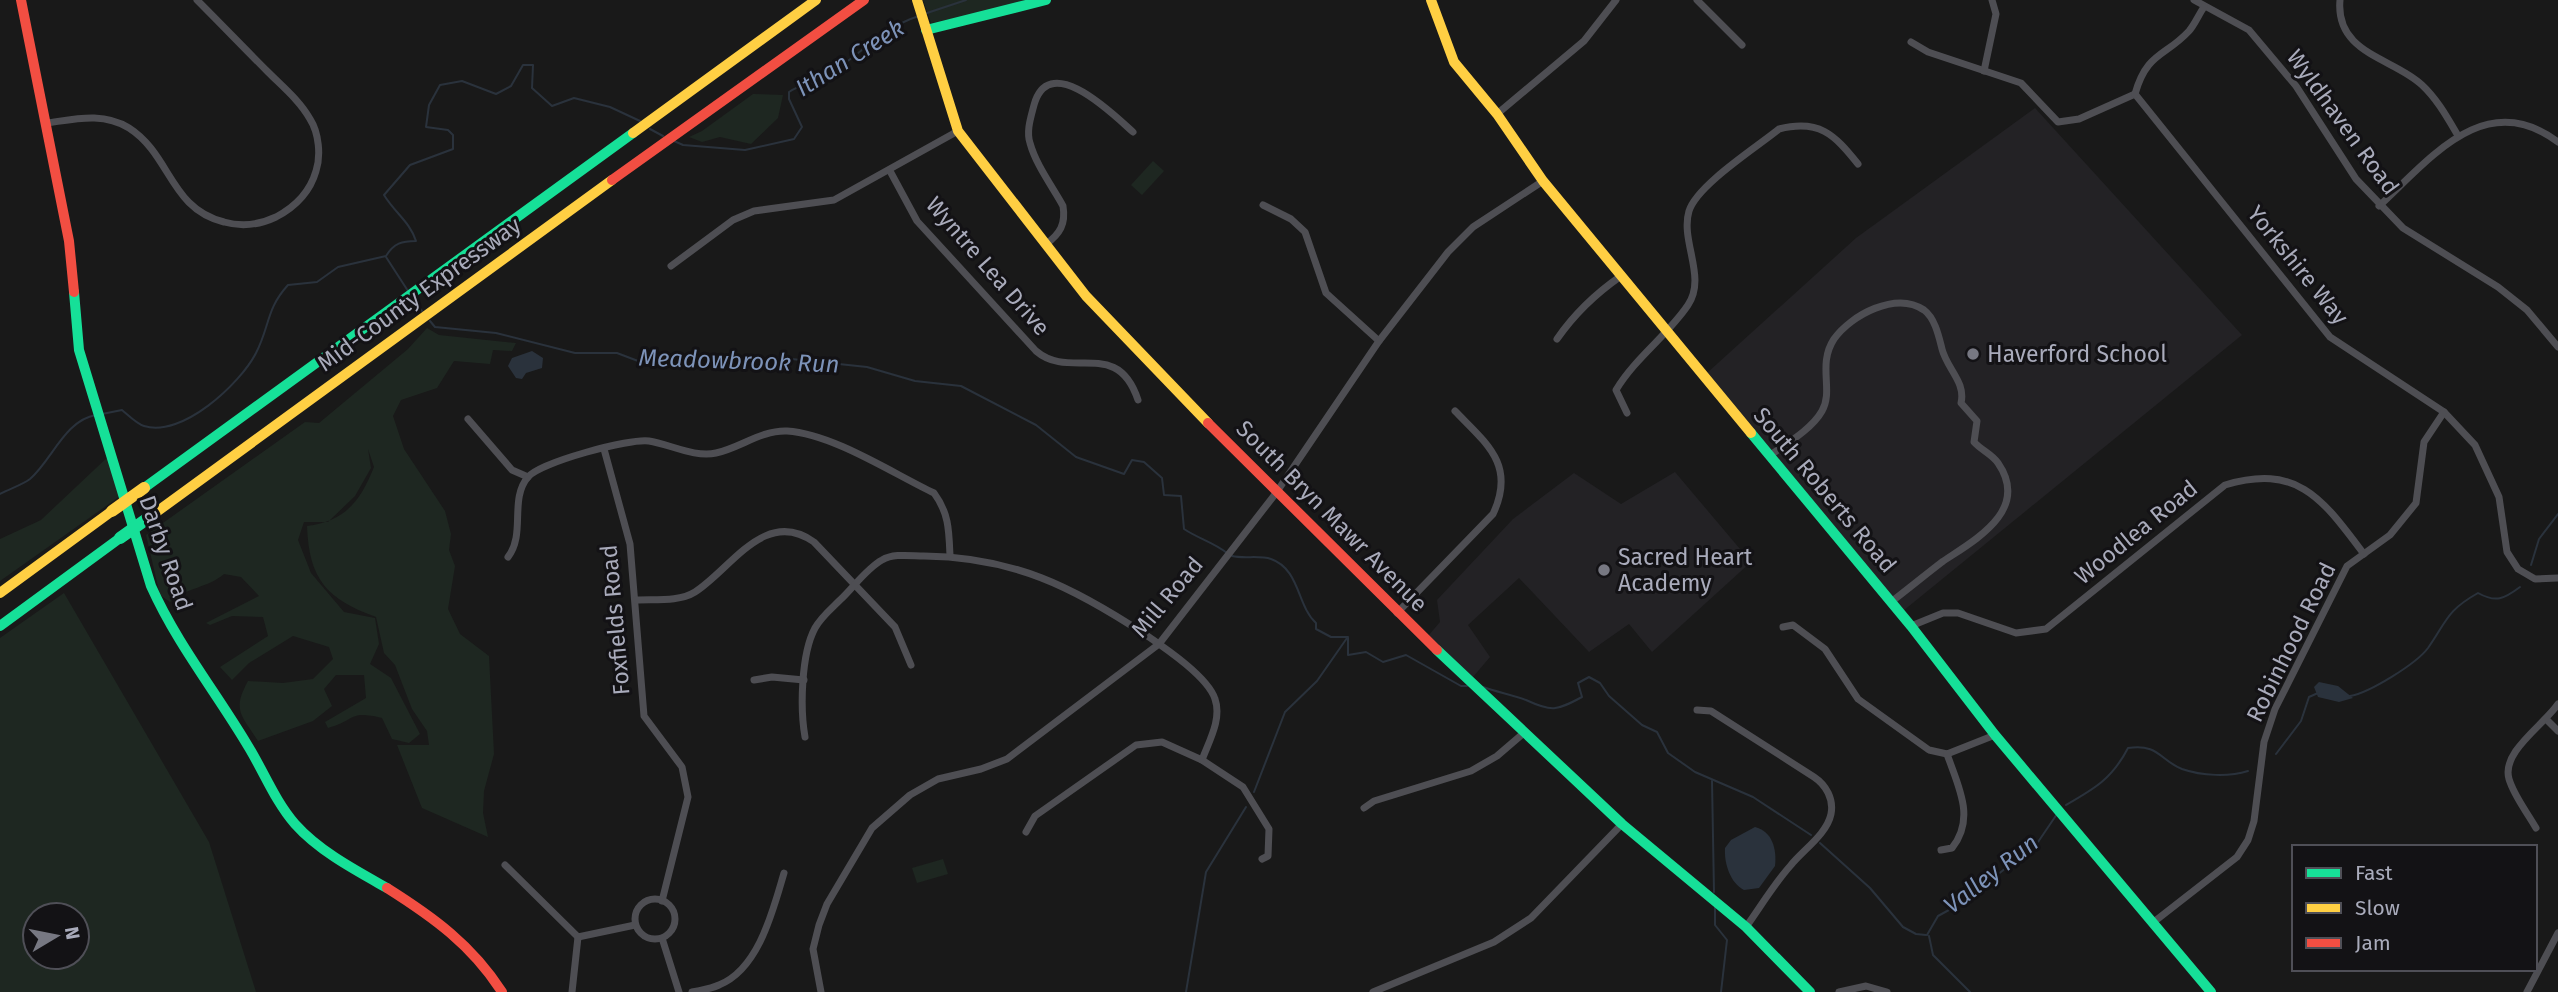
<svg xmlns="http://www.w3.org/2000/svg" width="2558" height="992" font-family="'Fira Sans',sans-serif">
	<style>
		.built { fill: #232225 }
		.green { fill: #1e2721; fill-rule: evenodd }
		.water { fill: #2a323c }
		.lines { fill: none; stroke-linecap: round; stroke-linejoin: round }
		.stream { stroke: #2a323c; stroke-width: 2 }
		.street { stroke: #4e4e53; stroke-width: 7 }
		.fast { stroke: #16e098; stroke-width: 10 }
		.slow { stroke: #ffcf43; stroke-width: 10 }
		.jam { stroke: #f24e42; stroke-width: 10 }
		.fast-bridge { stroke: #16e098; stroke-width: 12 }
		.slow-bridge { stroke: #ffcf43; stroke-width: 12 }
		.poi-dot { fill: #777882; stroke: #131215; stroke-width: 2.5 }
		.labels { text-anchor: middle; stroke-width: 6; stroke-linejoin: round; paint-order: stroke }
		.street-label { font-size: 23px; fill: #a9abbb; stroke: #131215 }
		.poi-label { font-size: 23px; fill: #a9abbb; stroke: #131215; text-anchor: start }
		.water-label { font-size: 24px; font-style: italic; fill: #7d93b9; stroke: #131215 }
	</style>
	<rect width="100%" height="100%" fill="#191919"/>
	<g class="built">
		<polygon points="2035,108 2242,335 1903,611 1707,373 1856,238"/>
		<polygon points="1675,472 1751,562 1652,652 1629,624 1589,652 1519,578 1468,625 1490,657 1473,677 1428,636 1440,622 1437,600 1513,519 1574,473 1621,504"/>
	</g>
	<g class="green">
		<polygon points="923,0 1046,0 931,23"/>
		<polygon points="753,94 783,95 778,118 751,144 720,137 702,142 689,137 702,131"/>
		<polygon points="1153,161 1164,171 1142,195 1131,185"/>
		<path d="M427,328L439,335L516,343L512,351L493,350L490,364L454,361L437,388L401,400L393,416L404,449L445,511L451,534L449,550L455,566L448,609L460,634L489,656L494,754L484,791L483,813L488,837L422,808L397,745H429L427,731L412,709L395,665L384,653L376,617C327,599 309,580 307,526C345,521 360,502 374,467L368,449L371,468L355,496L328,522H304L298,540L311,573L344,612L375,618L379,644L370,664L391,678L420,734L409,743L392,739L382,718C348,710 357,720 328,728L325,722L366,698L364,675H336L324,689L332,706L313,721L258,741C241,715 232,710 248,681L283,683L313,679L333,659L329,647L293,636L249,663L232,680L220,667L268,636L263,617L232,616L210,625L206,623L259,596L241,577L224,574C208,588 187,587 170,602L160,595L146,535L305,422L319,423L408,349Z"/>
		<polygon points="111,454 123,494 0,581 0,539 41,520"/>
		<path d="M64,593L209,842L256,992H0V638ZM77,915V957H35V915Z"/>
		<polygon points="943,859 948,874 917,883 912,868"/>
	</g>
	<g class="water">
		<polygon points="532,351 543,358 542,368 526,373 522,379 516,378 508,366 512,358"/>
		<polygon points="2319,682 2338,686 2353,698 2339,702 2318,697 2314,687"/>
		<path d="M1755,827C1772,831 1777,849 1775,866L1759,888L1744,890C1730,883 1724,863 1725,848L1731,840Z"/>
	</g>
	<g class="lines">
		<g class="stream">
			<polyline points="924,14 966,0"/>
			<polyline points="650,129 663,136"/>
			<path d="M674,141L683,145L745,150L794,139L802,127L789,99V92C800,84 812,85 824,78C855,59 883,27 919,16"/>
			<polyline points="386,257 408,291"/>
			<polyline points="413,298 422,311"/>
			<path d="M430,321L435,327L496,333L575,353H617L638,361L699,364L782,358L867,367L915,381L961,386L1036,425L1076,457L1124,474L1132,460L1144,462L1162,478L1164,495L1181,496L1184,529C1199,539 1213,542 1227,553"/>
			<path d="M102,414L122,410C128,415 137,424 144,426C182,438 240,384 256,353C270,326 266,309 288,285L317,282L338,267L386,256C394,243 402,241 416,241C410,222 395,213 384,195L410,165L453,149V135L448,130L426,127L429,105L440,85L462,81L496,94L511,86L523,65H533L532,88L552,106L574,98L610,107L640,121"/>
			<path d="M0,494C9,489 22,485 30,479C52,460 65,420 96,415"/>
			<path d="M1232,556C1244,559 1259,555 1271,559C1300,569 1297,606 1316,623V629L1331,637H1348"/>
			<polyline points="2531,565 2539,539 2558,514"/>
			<polyline points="1348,638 1348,655 1366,652 1383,662 1406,655 1461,686 1467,686"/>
			<path d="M1483,687C1497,692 1513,695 1526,700C1552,712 1556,711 1582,697L1578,683L1589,677L1600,683L1609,696L1642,725L1657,732L1668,753L1695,772L1753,797L1811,835"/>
			<path d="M2350,696C2369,693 2416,664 2428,648C2447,621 2446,611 2478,593C2496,603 2504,599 2520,587"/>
			<polyline points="2276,754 2301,721 2309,697 2318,693"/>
			<polyline points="1712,781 1714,892"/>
			<polyline points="1254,792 1285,712 1317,681 1347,638"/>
			<path d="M2066,805C2094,789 2112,779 2128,748C2158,743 2161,761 2182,769C2202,776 2229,777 2248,771"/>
			<polyline points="1820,843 1870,888 1903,927 1916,934 1926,935"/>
			<polyline points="1715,907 1715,925 1727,940 1721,992"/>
			<polyline points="1927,935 1938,916 1958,905 2036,845 2057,814"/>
			<polyline points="1929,936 1933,955 1970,992"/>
			<polyline points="1186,992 1206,872 1246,807"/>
		</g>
		<g class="street">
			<polyline points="1697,0 1742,45"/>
			<polyline points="2194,0 2249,30 2296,86 2356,179 2403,228 2498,287 2527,310 2558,347"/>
			<path d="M2340,0C2335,54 2394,58 2422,85C2437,99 2447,117 2457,134"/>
			<polyline points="1911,42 1928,52 2021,83 2058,122 2079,119 2135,94"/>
			<polyline points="1984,71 1996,14 1992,0"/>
			<polyline points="2135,94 2330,337 2444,412 2475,445 2499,497 2507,552 2518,569 2535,579 2558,578"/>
			<path d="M2135,94C2147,52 2165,57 2189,31C2195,24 2199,14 2204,7"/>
			<polyline points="1497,114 1584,41 1616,0"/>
			<path d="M47,123C76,119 103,112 129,128C171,155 170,209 224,222C242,227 259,225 276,217C295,207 310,192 316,171C321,156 319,133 310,119C300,101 283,87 268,72C244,48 221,24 197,0"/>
			<path d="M890,171L917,221L1036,351C1071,381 1117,337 1138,400"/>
			<polyline points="1263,205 1291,219 1305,232 1326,293 1379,341"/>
			<path d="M2379,206C2430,159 2485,87 2558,142"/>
			<path d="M1046,244C1060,234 1066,224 1063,206C1052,186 1036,165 1030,143C1026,131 1031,117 1034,105C1049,50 1114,115 1133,132"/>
			<polyline points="671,266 733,220 754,211 834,200 958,131"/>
			<path d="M1557,339C1575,313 1595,294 1621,276"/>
			<path d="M1627,413L1616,390C1635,358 1668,335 1688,305C1707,277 1680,241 1689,211C1697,185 1757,147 1779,129C1819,119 1834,134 1858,164"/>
			<polyline points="468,419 512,470 528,477"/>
			<polyline points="604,449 630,544 644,716 682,767 688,797 662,901"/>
			<path d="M1769,456C1786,444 1812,429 1822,411C1834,390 1817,365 1834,339C1851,315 1896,291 1924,310C1935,318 1939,337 1942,349C1947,369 1966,382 1961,403L1977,421L1974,442C1981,450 1992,454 1998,463C2031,511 1973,541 1942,562C1925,575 1908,589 1891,602"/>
			<path d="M508,557C526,534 509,499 528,477C541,462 630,438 649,441C669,444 695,458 716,453C740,448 761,430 787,431C833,434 892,473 934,493C949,513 949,531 950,556"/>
			<path d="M636,600C655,599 679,602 695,592C731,569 765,507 814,542L895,627L911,665"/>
			<path d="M1397,613L1493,514C1516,465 1487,444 1455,411"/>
			<path d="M1911,626L1943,613H1958L2016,633L2046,629L2225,485C2299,463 2323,500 2364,554"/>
			<polyline points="1783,627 1793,625 1825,649 1858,699 1929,750 1947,754 1995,735"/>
			<polyline points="754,680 772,677 804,680"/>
			<path d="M1697,710L1711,711L1814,777C1826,785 1834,799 1831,814C1827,834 1803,850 1791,865C1774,884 1761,906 1746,927"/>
			<polyline points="2547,720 2558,731"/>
			<path d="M805,737C800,709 801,654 815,628C821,617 831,609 840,600C853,588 867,568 882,560C894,553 911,556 924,556C1014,557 1073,587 1146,635C1165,648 1208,677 1215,699C1222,719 1209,741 1202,760"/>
			<polyline points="1364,808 1374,801 1471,771 1497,756 1525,732"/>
			<path d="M2536,828C2527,812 2514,796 2509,779C2501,752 2544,725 2558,704"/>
			<polyline points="1026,832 1035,816 1136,745 1162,742 1202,760 1243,787 1269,829 1268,856 1262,859"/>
			<path d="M1941,850L1952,848C1976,818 1958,786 1947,754"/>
			<polyline points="505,865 578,937 635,925"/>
			<circle cx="655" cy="919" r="20"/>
			<polyline points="2155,921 2237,857 2248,840 2254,821 2264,742 2275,709 2347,566 2390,535 2416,503 2424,442 2444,412"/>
			<polyline points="662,938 679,992"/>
			<polyline points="572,992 578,937"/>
			<path d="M692,992C701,990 711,989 719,985C759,969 773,910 784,873"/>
			<polyline points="821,992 813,949 819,925 827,904 872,828 910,795 938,779 981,769 1007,759 1159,644 1276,493 1379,341 1448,252 1473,227 1543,181"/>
			<polyline points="1373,992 1494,942 1531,918 1622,824"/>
			<polyline points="1839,992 1866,986 1887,992"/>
			<polyline points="2527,992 2558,933"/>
		</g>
		<g class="fast">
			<polyline points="926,30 1046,0"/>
			<path d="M74,292L79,350L151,586C177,644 216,692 248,746C264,772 275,801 295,824C319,851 355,870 387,888"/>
			<polyline points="1751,433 1911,626 1995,735 2211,992"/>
			<polyline points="144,488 633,133"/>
			<polyline points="0,626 120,538"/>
			<polyline points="1437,650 1622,824 1746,927 1810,992"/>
		</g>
		<g class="slow">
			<polyline points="917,0 958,131 1086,296 1208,423"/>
			<polyline points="1431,0 1454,62 1497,114 1543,181 1751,433"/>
			<polyline points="633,133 816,0"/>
			<polyline points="151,516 612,180"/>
			<polyline points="0,593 112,511"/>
		</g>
		<g class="jam">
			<polyline points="21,0 69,241 74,292"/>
			<polyline points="612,180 864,0"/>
			<polyline points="1208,423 1437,650"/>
			<path d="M387,888C433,917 472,945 502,992"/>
		</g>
		<polyline class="fast-bridge" points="120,538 151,516"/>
		<polyline class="slow-bridge" points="112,511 144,488"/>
	</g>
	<g class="poi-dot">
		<circle cx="1973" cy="354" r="7"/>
		<circle cx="1604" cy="570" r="7"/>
	</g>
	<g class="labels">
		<g class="street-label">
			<text transform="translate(2343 122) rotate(54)" y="8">Wyldhaven Road</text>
			<text transform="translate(2298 265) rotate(51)" y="8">Yorkshire Way</text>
			<text transform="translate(988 266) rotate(49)" y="8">Wyntre Lea Drive</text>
			<text transform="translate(419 294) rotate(-36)" y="8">Mid-County Expressway</text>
			<text transform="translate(1825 490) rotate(50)" y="8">South Roberts Road</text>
			<text transform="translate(1332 516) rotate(45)" y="8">South Bryn Mawr Avenue</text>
			<text transform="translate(2136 532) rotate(-39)" y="8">Woodlea Road</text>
			<text transform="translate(166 553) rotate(71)" y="8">Darby Road</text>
			<text transform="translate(1167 597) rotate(-50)" y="8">Mill Road</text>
			<text transform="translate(615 620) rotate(-95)" y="8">Foxfields Road</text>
			<text transform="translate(2291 642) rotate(-64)" y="8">Robinhood Road</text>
		</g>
		<g class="poi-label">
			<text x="1987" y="362">Haverford School</text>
			<text x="1618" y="565">Sacred Heart<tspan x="1618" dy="26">Academy</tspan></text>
		</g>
		<g class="water-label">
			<text transform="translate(850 58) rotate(-32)" y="8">Ithan Creek</text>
			<text transform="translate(739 361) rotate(2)" y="8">Meadowbrook Run</text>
			<text transform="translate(1991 874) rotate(-38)" y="8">Valley Run</text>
		</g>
	</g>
	<rect x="2292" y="845" width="245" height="126" fill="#131215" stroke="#4f4f57" stroke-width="2"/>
	<rect x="2306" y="868" width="35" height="10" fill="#16e098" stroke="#4f4f57" stroke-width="2"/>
	<text x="2355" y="880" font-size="21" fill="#a9abbb">Fast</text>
	<rect x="2306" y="903" width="35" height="10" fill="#ffcf43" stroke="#4f4f57" stroke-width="2"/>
	<text x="2355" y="915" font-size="21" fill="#a9abbb">Slow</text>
	<rect x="2306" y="938" width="35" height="10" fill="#f24e42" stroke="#4f4f57" stroke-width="2"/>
	<text x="2355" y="950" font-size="21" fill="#a9abbb">Jam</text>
	<g transform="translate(56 936) rotate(80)"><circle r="33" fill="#131215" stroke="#4f4f57" stroke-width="2"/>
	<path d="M0-5L12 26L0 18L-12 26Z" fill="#777882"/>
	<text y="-10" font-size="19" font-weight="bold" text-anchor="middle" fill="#a9abbb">N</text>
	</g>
</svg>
